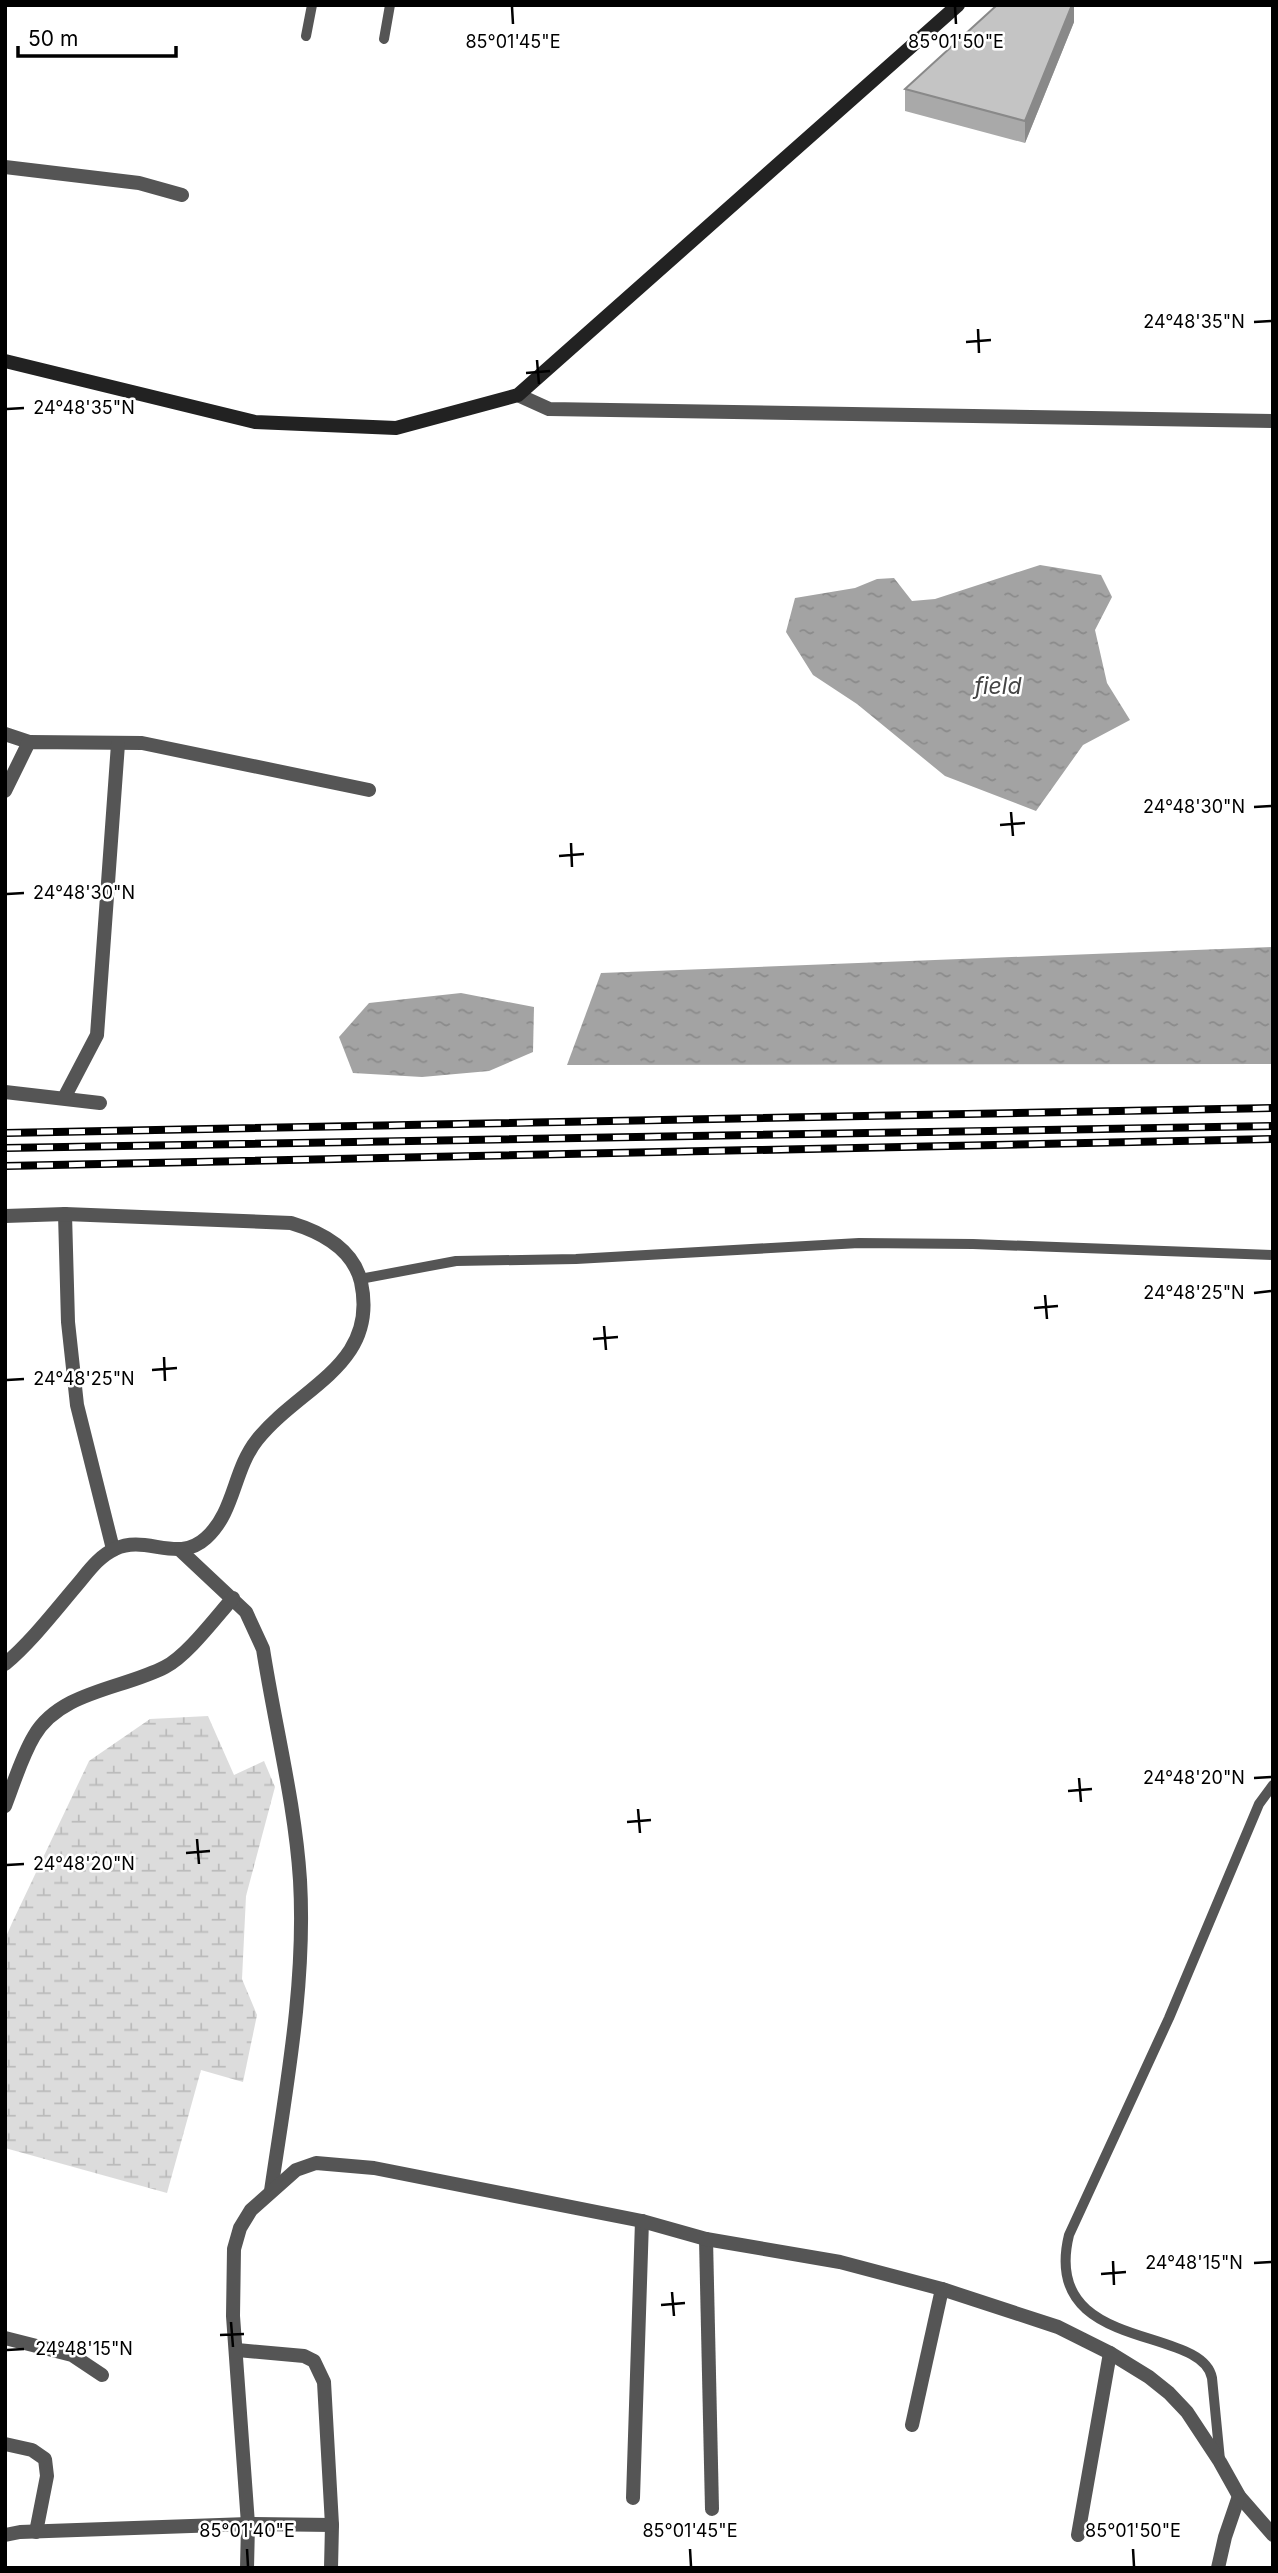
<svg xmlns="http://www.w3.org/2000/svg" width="1278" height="2573" font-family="Inter,sans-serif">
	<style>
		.wetland { fill: url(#wetland-marsh) }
		.water { fill: url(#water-ripples) }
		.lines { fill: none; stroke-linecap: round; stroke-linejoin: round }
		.lane { stroke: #555; stroke-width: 10 }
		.street { stroke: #555; stroke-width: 14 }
		.secondary { stroke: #222; stroke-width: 14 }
		.rail-casing { stroke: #000; stroke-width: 8 }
		.rail { stroke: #fff; stroke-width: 5; stroke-dasharray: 16; stroke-linecap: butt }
		.wall { fill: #a9a9a9 }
		.shaded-wall { fill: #898989 }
		.building { fill: #c4c4c4; stroke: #898989; stroke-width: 2 }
		.ticks { fill: none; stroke: #000; stroke-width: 2.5 }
		.labels { text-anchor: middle; stroke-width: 5; stroke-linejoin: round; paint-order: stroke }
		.water-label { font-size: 23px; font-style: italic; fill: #444; stroke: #fff }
		.ticks-label { font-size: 18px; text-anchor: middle; fill: #000; stroke: #fff; stroke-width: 5; stroke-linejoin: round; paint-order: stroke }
	</style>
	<defs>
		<pattern id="wetland-marsh" width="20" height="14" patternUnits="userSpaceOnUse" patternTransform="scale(1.75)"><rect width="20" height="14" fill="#dcdcdc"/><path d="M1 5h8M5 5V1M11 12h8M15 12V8" fill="none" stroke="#bbb"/></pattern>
		<pattern id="water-ripples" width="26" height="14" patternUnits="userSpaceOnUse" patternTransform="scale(1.75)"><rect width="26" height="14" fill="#a3a3a3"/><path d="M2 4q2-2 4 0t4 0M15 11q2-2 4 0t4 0" fill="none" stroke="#8b8b8b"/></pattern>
	</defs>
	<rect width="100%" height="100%" fill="#fff"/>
	<polygon class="wetland" points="208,1716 234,1775 264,1761 275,1787 246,1896 242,1979 257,2015 243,2082 201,2070 167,2193 5,2148 5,1939 12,1923 89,1761 150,1719"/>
	<g class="water">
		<polygon points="1040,565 1101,575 1112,597 1095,630 1107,683 1130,720 1083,745 1036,811 945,776 857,704 813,675 786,632 795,598 855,588 877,579 894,578 912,601 935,599"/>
		<polygon points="1273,947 1273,1064 567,1065 601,973"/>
		<polygon points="461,993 534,1007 533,1052 489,1071 422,1077 353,1073 339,1037 369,1003"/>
	</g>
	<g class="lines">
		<g class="lane">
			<polyline points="306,36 312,5"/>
			<polyline points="384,39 390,5"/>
			<polyline points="360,1279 456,1261 576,1259 859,1243 973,1244 1273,1255"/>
			<path d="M1220,2460L1212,2378C1202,2324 1040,2354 1069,2235L1169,2018L1259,1804L1273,1785"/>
		</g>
		<g class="street">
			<polyline points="5,167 139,183 182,195"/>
			<polyline points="518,395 549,409 1273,421"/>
			<polyline points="5,734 29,742"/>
			<polyline points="5,791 29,742 142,743 369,790"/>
			<polyline points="5,1092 100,1103"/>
			<polyline points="64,1098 97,1035 118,744"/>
			<polyline points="65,1214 68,1322 77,1405 113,1549"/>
			<path d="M5,1216L65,1214L291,1223C321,1232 353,1248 361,1282C379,1365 300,1386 257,1440C233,1470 235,1512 206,1538C178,1564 146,1534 115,1549C99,1556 88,1572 77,1585C54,1612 32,1641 5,1664"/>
			<path d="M181,1551L246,1612L263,1649C275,1726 295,1803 300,1880C306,1984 286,2088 271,2191"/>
			<path d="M5,1806C14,1783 21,1758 34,1736C60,1691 123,1689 165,1667C187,1656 216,1617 233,1598"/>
			<polyline points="706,2239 712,2509"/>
			<polyline points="5,2338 72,2355 102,2375"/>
			<polyline points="237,2350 304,2356 314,2361 324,2382 332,2525 331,2568"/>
			<polyline points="912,2425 942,2289"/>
			<polyline points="5,2444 32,2450 45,2459 47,2476 36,2532"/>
			<polyline points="633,2498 642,2221"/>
			<polyline points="5,2535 20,2532 248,2524 332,2525"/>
			<polyline points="1078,2535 1110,2353"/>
			<polyline points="247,2568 248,2524 233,2316 234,2249 240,2228 251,2210 296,2170 316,2163 374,2168 642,2221 706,2239 840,2262 942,2289 1058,2327 1110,2353 1149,2377 1169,2393 1187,2412 1220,2462 1239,2496 1273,2535"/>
			<polyline points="1218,2568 1225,2537 1239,2496"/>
		</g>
		<polyline class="secondary" points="5,361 255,422 396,428 518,395 958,5"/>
		<g class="rail-casing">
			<g id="rail">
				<polyline points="5,1133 1273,1108"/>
				<polyline points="5,1148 1273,1126"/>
				<polyline points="5,1166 1273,1139"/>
			</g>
		</g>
		<use href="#rail" class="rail"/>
	</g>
	<polygon class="wall" points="1074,5 1074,22 1025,143 905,111 905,89"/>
	<polygon class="shaded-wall" points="1072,5 1074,5 1074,22 1025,143 1025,121"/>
	<polygon class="building" points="997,5 1072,5 1025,121 905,89"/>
	<path class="ticks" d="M512,7L513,24M955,7L956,24M1254,322L1271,321M978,329L979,353M966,342L991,340M537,360L539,384M526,373L550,371M7,409L24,408M1254,807L1271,806M1011,812L1013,836M1000,825L1025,823M571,843L572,867M559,856L584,854M7,894L24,893M1254,1293L1271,1291M1045,1295L1047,1319M1034,1308L1058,1306M604,1326L606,1350M593,1339L618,1337M164,1357L165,1381M152,1370L177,1368M7,1380L24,1379M1079,1778L1081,1802M1254,1778L1271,1777M1068,1791L1092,1789M638,1809L640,1833M627,1822L651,1820M197,1839L199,1864M186,1853L210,1851M7,1865L24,1864M1113,2261L1114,2285M1254,2263L1271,2262M1101,2274L1126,2272M672,2292L674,2316M661,2305L685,2303M231,2322L233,2347M220,2335L244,2334M7,2350L24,2349M247,2549L248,2566M690,2549L691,2566M1133,2549L1134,2566"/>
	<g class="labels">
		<g class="water-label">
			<text x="998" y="694">field</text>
		</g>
	</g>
	<g class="ticks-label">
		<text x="513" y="48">85°01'45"E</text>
		<text x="956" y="48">85°01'50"E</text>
		<text x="1194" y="328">24°48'35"N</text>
		<text x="84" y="414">24°48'35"N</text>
		<text x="1194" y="813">24°48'30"N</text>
		<text x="84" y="899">24°48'30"N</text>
		<text x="1194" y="1299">24°48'25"N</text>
		<text x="84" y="1385">24°48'25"N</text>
		<text x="1194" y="1784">24°48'20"N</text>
		<text x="84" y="1870">24°48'20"N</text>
		<text x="1194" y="2269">24°48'15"N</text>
		<text x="84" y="2355">24°48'15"N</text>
		<text x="247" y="2537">85°01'40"E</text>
		<text x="690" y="2537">85°01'45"E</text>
		<text x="1133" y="2537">85°01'50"E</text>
	</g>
	<rect width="1278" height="2573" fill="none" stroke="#000000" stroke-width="14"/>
	<path d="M18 46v10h158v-10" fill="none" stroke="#000000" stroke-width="3.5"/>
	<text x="28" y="46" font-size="21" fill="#000000" stroke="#ffffff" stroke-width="5" paint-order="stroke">50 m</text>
</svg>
